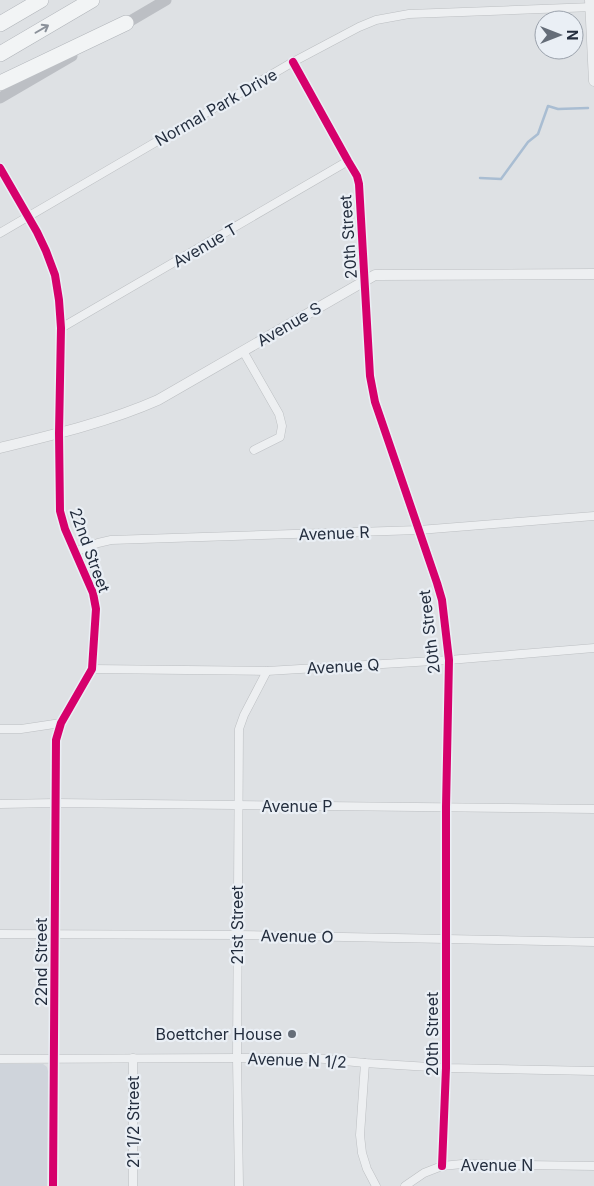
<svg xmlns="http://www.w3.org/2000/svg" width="594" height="1186" font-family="Inter,sans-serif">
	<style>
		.built { fill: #cfd4db }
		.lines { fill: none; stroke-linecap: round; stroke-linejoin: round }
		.stream { stroke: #a9bdd2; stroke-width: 2.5 }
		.minor-casing { stroke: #bcbfc2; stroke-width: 9 }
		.tertiary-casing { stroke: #bcbfc2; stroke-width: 11 }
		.motorway-casing { stroke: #b0b4b9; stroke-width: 16 }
		.minor { stroke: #edeff1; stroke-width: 8 }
		.tertiary { stroke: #edeff1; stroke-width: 10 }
		.secondary { stroke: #bcbfc4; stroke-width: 11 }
		.motorway { stroke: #f2f4f5; stroke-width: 15 }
		.cycleway-casing { stroke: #eaeff5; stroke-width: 11 }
		.cycleway { stroke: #d6006c; stroke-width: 8 }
		.oneway { stroke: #8b919a }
		.poi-dot { fill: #656d78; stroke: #eaeff5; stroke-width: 2 }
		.labels { text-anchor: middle; stroke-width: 4.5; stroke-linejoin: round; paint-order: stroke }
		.street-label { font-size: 16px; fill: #242e3e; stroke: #eaeff5 }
		.poi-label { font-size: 16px; fill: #242e3e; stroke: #eaeff5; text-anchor: end }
	</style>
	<rect width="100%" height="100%" fill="#dee1e4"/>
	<polygon class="built" points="0,1064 43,1064 47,1067 48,1071 47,1186 0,1186"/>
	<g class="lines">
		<polyline class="stream" points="480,178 501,179 528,142 538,134 548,106 558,109 588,108"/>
		<g class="minor-casing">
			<g id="minor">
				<polyline points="293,62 348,161 357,176 359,184 370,376 375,402 437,583 442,600 449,660 446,807 446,1068 442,1166"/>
				<polyline points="0,168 37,232 46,251 55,275 59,300 61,328 59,433 60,511 65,529 93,593 96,609 92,669 61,723 56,740 53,1186"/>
				<polyline points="0,233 293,62 359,27 376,20 409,14 593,7"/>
				<polyline points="61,328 348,161"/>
				<polyline points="243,351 279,414 282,426 280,437 254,450"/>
				<polyline points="75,552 98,543 111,540 419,530 594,516"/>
				<polyline points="92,669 267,671 449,660 594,648"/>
				<polyline points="0,729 21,729 61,723"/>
				<polyline points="0,804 56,803 594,809"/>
				<polyline points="0,934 237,935 594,942"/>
				<polyline points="133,1058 133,1186"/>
				<polyline points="0,1059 237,1058 314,1058 365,1063 446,1068 594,1071"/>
				<polyline points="365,1063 360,1135 362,1153 367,1169 376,1186"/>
				<polyline points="239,1186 237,1058 239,729 244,715 267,671"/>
				<polyline points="405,1186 424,1173 442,1166 462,1164 594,1166"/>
			</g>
		</g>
		<g class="tertiary-casing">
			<g id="tertiary">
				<polyline points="590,0 594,81"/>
				<path d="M0,448C53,435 108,422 158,400L375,275L594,274"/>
			</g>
		</g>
		<g class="motorway-casing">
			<g id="motorway">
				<polyline points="0,24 41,0"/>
				<polyline points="0,54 92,0"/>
				<polyline points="0,83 126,23"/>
			</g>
		</g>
		<use href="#minor" class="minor"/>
		<use href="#tertiary" class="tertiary"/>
		<g class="secondary">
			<polyline points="120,27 166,0"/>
			<polyline points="0,98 72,56"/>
		</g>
		<use href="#motorway" class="motorway"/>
		<g class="cycleway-casing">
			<g id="cycleway">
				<polyline points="293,62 348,161 357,176 359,184 370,376 375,402 437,583 442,600 449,660 446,807 446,1068 442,1166"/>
				<polyline points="0,168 37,232 46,251 55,275 59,300 61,328 59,433 60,511 65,529 93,593 96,609 92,669 61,723 56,740 53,1186"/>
			</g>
		</g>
		<use href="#cycleway" class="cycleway"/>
	</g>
	<defs><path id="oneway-shaft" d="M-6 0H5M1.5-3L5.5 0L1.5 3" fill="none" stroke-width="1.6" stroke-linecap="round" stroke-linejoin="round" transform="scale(1.25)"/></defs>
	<use class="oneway" href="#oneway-shaft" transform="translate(42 29) rotate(-30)"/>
	<circle class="poi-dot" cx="292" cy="1034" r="5"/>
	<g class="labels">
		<g class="street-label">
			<text transform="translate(216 107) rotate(-30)" y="6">Normal Park Drive</text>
			<text transform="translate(348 237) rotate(-94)" y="6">20th Street</text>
			<text transform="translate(205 245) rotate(-30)" y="6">Avenue T</text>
			<text transform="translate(289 324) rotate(-30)" y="6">Avenue S</text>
			<text transform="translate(334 533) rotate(-2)" y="6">Avenue R</text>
			<text transform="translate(90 550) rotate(70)" y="6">22nd Street</text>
			<text transform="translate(429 632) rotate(-97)" y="6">20th Street</text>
			<text transform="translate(343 666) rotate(-3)" y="6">Avenue Q</text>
			<text x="297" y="812">Avenue P</text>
			<text transform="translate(237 925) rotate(-90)" y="6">21st Street</text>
			<text transform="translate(297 936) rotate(1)" y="6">Avenue O</text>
			<text transform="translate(41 962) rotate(-90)" y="6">22nd Street</text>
			<text transform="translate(432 1034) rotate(-90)" y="6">20th Street</text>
			<text transform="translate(297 1060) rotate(2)" y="6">Avenue N 1/2</text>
			<text transform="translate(133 1122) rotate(-90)" y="6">21 1/2 Street</text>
			<text x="497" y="1171">Avenue N</text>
		</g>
		<g class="poi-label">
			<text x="282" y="1040">Boettcher House</text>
		</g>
	</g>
	<g transform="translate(559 35) rotate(90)"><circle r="24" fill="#eaeff5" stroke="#9ba2ac"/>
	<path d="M0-4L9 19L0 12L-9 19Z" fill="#656d78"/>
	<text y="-8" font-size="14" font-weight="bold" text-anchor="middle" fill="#242e3e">N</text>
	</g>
</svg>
